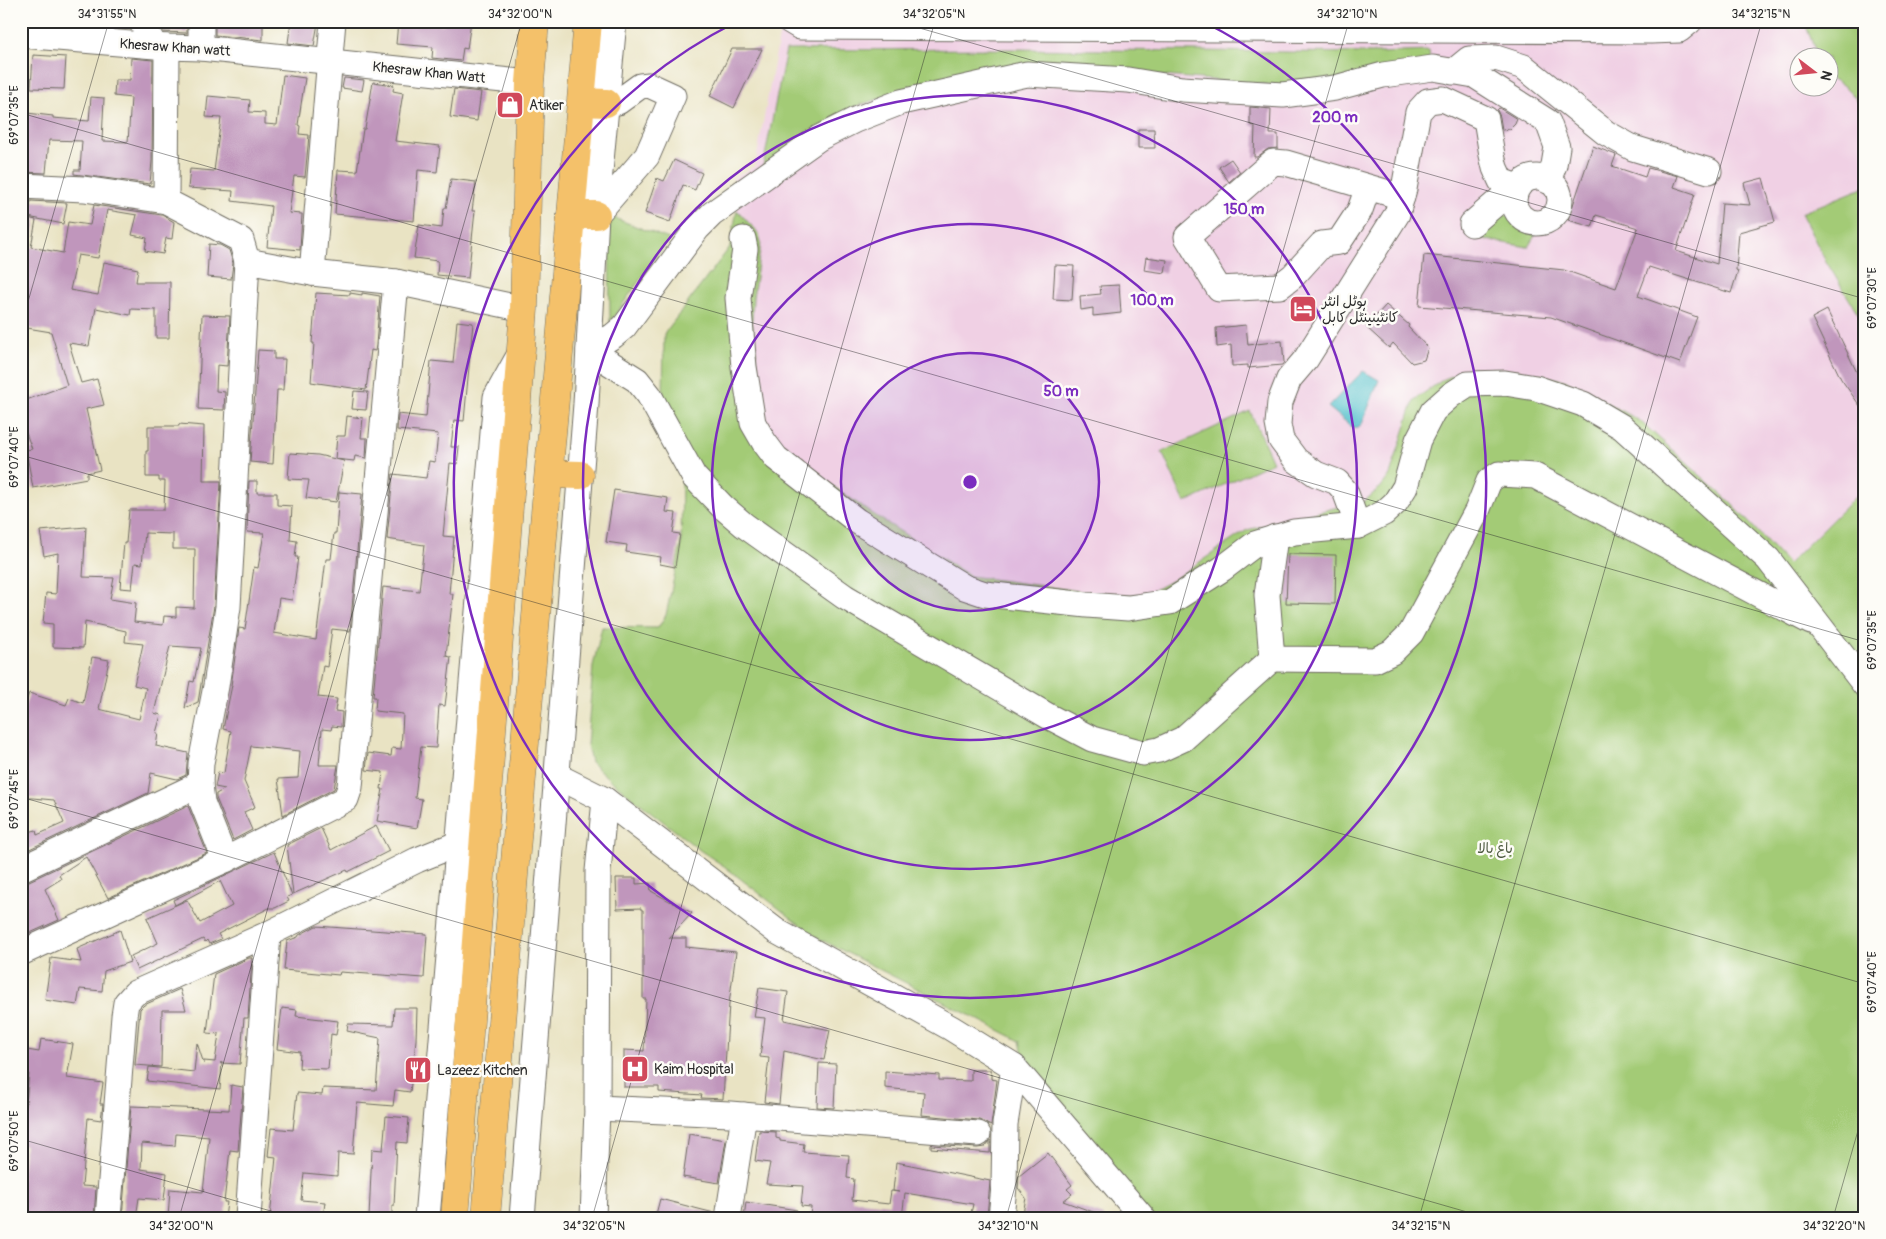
<svg xmlns="http://www.w3.org/2000/svg" width="1886" height="1239" font-family="Pangolin,'Playpen Sans Arabic',sans-serif">
	<style>
		.built { fill: #f0d0e4 }
		.green { fill: #a3cb76; stroke: #677b50 }
		.water { fill: #54c1cd; stroke: #40767c }
		.building { fill: #c096bc }
		.lines { fill: none; stroke-linecap: round; stroke-linejoin: round }
		.minor-casing { stroke: #6e6b60; stroke-width: 27 }
		.major-casing { stroke: #6e6b60; stroke-width: 29 }
		.minor { stroke: #fff; stroke-width: 25 }
		.major { stroke: #f4c16b; stroke-width: 28 }
		.ticks { fill: none; stroke: #2b2b2b; stroke-width: 1; stroke-opacity: 0.45 }
		.ring { fill: none; stroke: #7b2cbf; stroke-width: 2.5 }
		.labels { text-anchor: middle; stroke-width: 5; stroke-linejoin: round; paint-order: stroke }
		.street-label { font-size: 14px; fill: #2b2b2b; stroke: #fdfcf7 }
		.poi-label { font-size: 14px; fill: #2b2b2b; stroke: #fdfcf7; text-anchor: start }
		.park-label { font-size: 14px; fill: #4f5b42; stroke: #fdfcf7 }
		.centre { fill: #7b2cbf; stroke: #fdfcf7; stroke-width: 2.5 }
		.ring-label { font-size: 15px; text-anchor: middle; font-weight: bold; fill: #7b2cbf; stroke: #fdfcf7; stroke-width: 5; stroke-linejoin: round; paint-order: stroke }
		.neatline { fill: none; stroke: #2b2b2b; stroke-width: 2 }
		.ticks-label { font-size: 12px; text-anchor: middle; fill: #2b2b2b }
	</style>
	<rect width="100%" height="100%" fill="#fdfcf7"/>
	<filter id="ink" filterUnits="userSpaceOnUse"><feTurbulence type="fractalNoise" baseFrequency=".02" numOctaves="2"/><feDisplacementMap in="SourceGraphic" scale="10" xChannelSelector="R" yChannelSelector="G"/><feConvolveMatrix kernelMatrix="1 2 1 2 8 2 1 2 1" color-interpolation-filters="sRGB"/></filter>
	<filter id="wash" filterUnits="userSpaceOnUse"><feTurbulence type="fractalNoise" baseFrequency=".0096" numOctaves="4" result="noise"/><feDisplacementMap in="SourceGraphic" scale="20" xChannelSelector="R" yChannelSelector="G"/><feGaussianBlur stdDeviation="1.12" result="paint"/><feColorMatrix in="noise" values="0 0 0 0 0 0 0 0 0 0 0 0 0 0 0 0 0 1.4 0 .05"/><feComposite in="paint" operator="in"/></filter>
	<g filter="url(#wash)">
		<rect width="100%" height="100%" fill="#e9e3c3"/>
		<polygon class="built" points="782,21 1804,21 1818,57 1798,58 1798,88 1828,88 1829,77 1845,85 1859,103 1865,114 1865,187 1802,213 1824,258 1865,325 1865,487 1789,564 1730,502 1640,421 1567,381 1414,400 1390,475 1381,487 1362,503 1247,530 1173,580 1145,595 1102,594 970,576 870,512 784,452 774,439 765,419 759,390 752,320 753,297 761,243 759,235 737,210 735,182 733,178 755,166"/>
		<g class="green">
			<path d="M1804,21H1865V114C1854,94 1848,87 1829,77L1828,58L1818,57Z"/>
			<polygon points="1013,49 1377,53 1429,51 1430,62 1321,89 1045,66 905,91 850,108 763,166 786,50"/>
			<polygon points="1865,187 1865,325 1824,258 1801,213"/>
			<polygon points="737,210 759,234 761,243 753,297 752,320 758,367 759,390 765,419 774,439 784,452 870,512 970,576 1101,594 1145,595 1173,580 1247,530 1338,507 1362,503 1381,487 1390,475 1414,400 1444,379 1473,368 1518,370 1567,381 1640,421 1730,502 1788,564 1865,487 1865,1218 1152,1218 1026,1068 1020,1041 816,937 724,866 701,851 610,780 591,762 587,745 593,666 602,627 658,628 666,615 681,544 682,477 663,397 664,334 730,247"/>
			<path d="M1504,212C1513,224 1522,230 1536,234L1528,247L1481,239L1484,227Z"/>
			<polygon points="609,216 669,239 610,322"/>
			<polygon points="1250,411 1273,462 1185,503 1162,452"/>
		</g>
		<polygon class="water" points="1363,371 1379,380 1362,424 1357,428 1352,427 1328,407"/>
		<g id="blocks">
			<g class="building">
				<polygon points="157,21 187,21 187,33 163,32"/>
				<polygon points="215,21 263,21 263,40 215,35"/>
				<polygon points="291,21 318,23 314,46 288,43"/>
				<polygon points="444,21 471,21 467,49 463,48 461,61 432,58 433,47 396,44 398,22 443,25"/>
				<polygon points="732,49 762,49 734,108 710,96"/>
				<polygon points="33,55 66,57 64,89 31,88"/>
				<polygon points="131,58 153,60 152,161 150,184 74,174 74,170 80,170 82,141 49,140 46,173 21,172 21,147 23,147 27,113 53,116 53,118 89,121 91,97 104,98 102,141 128,142 131,98 114,96 115,80 130,80"/>
				<polygon points="283,75 305,78 298,125 300,126 299,134 309,135 305,177 294,176 289,213 302,214 300,250 267,247 271,206 232,201 233,191 188,188 190,169 214,171 221,118 206,117 208,96 250,100 249,112 265,113 265,124 277,125"/>
				<polygon points="344,78 364,80 362,91 342,88"/>
				<polygon points="373,82 394,85 393,91 403,93 395,141 440,146 437,172 418,170 414,221 335,214 338,170 357,171 363,129 365,129"/>
				<polygon points="454,89 481,92 477,121 450,117"/>
				<polygon points="1250,107 1271,109 1270,134 1278,134 1278,148 1268,149 1257,157 1254,157 1255,126 1250,125"/>
				<polygon points="1499,108 1517,119 1515,124 1510,129 1502,130 1500,117 1497,110"/>
				<polygon points="1138,129 1154,129 1155,148 1138,148"/>
				<polygon points="1593,146 1616,155 1612,166 1645,177 1648,168 1678,176 1674,187 1695,194 1676,251 1717,264 1722,203 1750,205 1744,183 1763,178 1775,222 1739,232 1736,270 1738,271 1731,293 1649,267 1638,296 1697,317 1680,363 1551,317 1419,306 1424,255 1564,270 1616,288 1638,228 1596,215 1592,227 1568,220"/>
				<polygon points="1231,159 1240,172 1229,182 1219,167"/>
				<polygon points="674,160 702,173 695,190 683,185 670,222 645,213 657,178 664,181"/>
				<polygon points="451,179 476,182 472,211 475,211 468,278 437,275 438,261 414,258 419,225 442,228 444,208 446,208"/>
				<polygon points="31,201 67,203 63,224 28,217"/>
				<polygon points="94,205 162,215 174,222 172,239 166,238 163,254 145,251 147,238 132,235 137,215 107,210 98,258 78,255 70,290 98,295 104,262 138,269 136,282 170,282 169,338 156,338 156,310 131,309 130,315 96,308 89,346 69,343 81,383 97,379 104,405 86,409 100,470 87,473 87,478 33,488 26,450 32,449 21,420 21,402 67,385 51,332 21,327 21,226 23,217 36,220 31,247 63,253 68,222 90,225"/>
				<polygon points="209,244 220,245 229,250 233,263 231,279 207,277"/>
				<polygon points="1146,257 1167,260 1165,273 1144,270"/>
				<polygon points="1055,265 1074,266 1072,300 1053,299"/>
				<polygon points="1119,285 1121,313 1093,316 1093,308 1081,310 1080,296 1101,294 1100,286"/>
				<polygon points="316,293 350,295 350,293 362,295 362,293 380,296 376,345 375,351 371,350 366,390 311,382 314,343 312,343"/>
				<polygon points="1386,305 1409,325 1408,327 1428,348 1424,360 1412,363 1393,343 1389,348 1366,327"/>
				<polygon points="1827,310 1861,381 1865,379 1865,413 1841,379 1812,318"/>
				<polygon points="202,315 230,316 227,366 217,365 216,391 225,392 224,410 198,409"/>
				<polygon points="457,321 473,323 464,421 454,420 451,447 459,447 457,464 450,463 443,536 454,537 449,594 453,594 446,656 451,657 445,706 439,705 436,748 421,747 415,798 422,799 417,828 377,821 383,789 381,789 383,772 366,770 368,753 391,756 392,748 401,749 403,714 375,711 376,697 373,697 383,587 419,591 424,545 387,539 393,474 426,478 429,461 435,462 438,434 397,430 398,414 426,417 431,361 453,363"/>
				<polygon points="1246,325 1248,345 1282,341 1284,362 1282,365 1248,368 1248,365 1232,366 1231,345 1217,347 1216,328"/>
				<polygon points="258,350 274,351 274,359 285,359 283,390 277,390 273,464 250,462"/>
				<polygon points="354,391 368,392 366,410 352,409"/>
				<polygon points="347,416 363,418 361,438 367,438 366,458 355,456 354,461 335,459 337,436 345,436"/>
				<polygon points="179,424 204,426 203,481 221,481 214,606 198,702 185,708 190,681 194,682 201,648 170,646 154,713 161,715 156,733 158,733 156,746 188,753 186,775 177,779 151,773 148,793 21,853 21,834 36,830 37,835 64,823 54,800 21,797 21,718 29,693 66,705 69,698 83,703 92,657 109,660 99,709 139,719 146,688 134,685 143,644 125,642 126,631 85,622 83,648 53,647 53,624 43,623 46,593 56,594 58,553 44,556 40,531 86,527 83,577 114,578 110,599 136,603 134,622 163,625 164,616 176,617 176,607 194,608 195,549 173,549 173,534 145,533 142,564 135,563 132,589 120,588 124,543 126,543 129,510 164,510 165,481 159,481 159,477 146,477 146,451 148,451 148,426 179,426"/>
				<polygon points="290,453 318,455 344,461 336,502 306,498 309,480 288,479"/>
				<polygon points="249,481 257,481 257,493 277,493 277,505 292,506 290,540 297,541 295,557 298,557 292,600 279,598 274,633 316,640 326,559 331,559 334,533 336,533 339,492 362,494 350,631 332,629 327,667 323,666 318,697 337,699 335,711 342,712 341,727 332,726 331,730 322,729 319,765 338,765 334,789 283,815 278,779 298,778 300,751 251,746 244,781 255,807 244,812 252,830 233,840 216,798 216,794 225,789 215,787 218,772 224,773 231,731 223,729 232,685 231,686 239,628 245,629 254,567 258,568 264,533 247,532"/>
				<polygon points="614,490 668,498 666,512 676,513 673,533 680,534 675,567 660,564 661,557 626,552 627,545 606,542"/>
				<polygon points="1288,554 1336,555 1335,604 1286,603"/>
				<polygon points="188,806 207,853 108,898 86,857 59,875 61,879 45,889 59,920 21,937 21,883 27,882"/>
				<polygon points="376,826 389,851 348,872 347,870 293,894 287,845 321,828 331,850"/>
				<polygon points="274,852 292,895 287,897 289,901 275,908 269,908 218,934 221,939 209,944 207,940 205,942 203,939 137,970 131,956 158,943 147,918 187,900 200,923 232,906 220,881 175,905 173,900"/>
				<polygon points="616,878 636,878 636,884 650,883 651,891 692,913 669,938 686,938 686,947 736,952 729,1004 723,1099 701,1098 702,1095 659,1092 659,1087 624,1087 624,1050 644,1051 646,999 643,999 643,910 641,910 641,908 617,909"/>
				<polygon points="316,926 427,934 424,978 340,972 339,975 284,970 287,941 298,937 299,935"/>
				<polygon points="120,930 130,962 104,971 102,991 80,989 77,1005 45,1000 51,958 81,962 77,949"/>
				<polygon points="249,958 252,958 248,1018 244,1018 240,1064 220,1063 222,1063 220,1089 147,1081 149,1067 194,1072 197,1043 204,1064 204,1061 215,1062 219,1034 207,1033 214,974"/>
				<polygon points="759,988 788,992 784,1020 830,1030 824,1060 784,1051 779,1104 764,1102 769,1058 760,1057 765,1018 754,1017"/>
				<polygon points="180,989 186,1010 162,1010 161,1067 135,1065 140,1009 144,1005"/>
				<polygon points="282,1008 297,1010 296,1016 338,1021 336,1035 331,1034 328,1069 299,1068 300,1052 277,1049"/>
				<polygon points="394,1008 417,1008 416,1040 410,1092 395,1090 393,1106 357,1103 353,1154 338,1153 337,1176 304,1173 301,1200 325,1202 323,1218 270,1218 276,1157 268,1156 271,1128 293,1130 297,1093 322,1095 323,1088 376,1090 380,1038 347,1031 348,1024 393,1025"/>
				<polygon points="41,1039 73,1044 67,1078 103,1083 100,1104 103,1104 101,1120 88,1118 83,1175 82,1186 96,1187 94,1218 21,1218 21,1181 25,1145 21,1145 21,1122 24,1123 29,1074 21,1073 21,1049 39,1052"/>
				<polygon points="819,1063 836,1064 834,1108 817,1107"/>
				<polygon points="971,1070 991,1070 991,1079 997,1080 991,1126 979,1120 922,1115 924,1092 885,1088 885,1071 939,1075 939,1080 971,1081"/>
				<polygon points="231,1085 243,1087 238,1151 230,1150 224,1202 227,1202 225,1218 168,1218 170,1189 203,1192 209,1137 176,1134 175,1146 142,1143 141,1169 167,1173 164,1200 139,1198 136,1218 122,1218 131,1106 229,1110"/>
				<polygon points="386,1116 409,1118 407,1143 397,1142 394,1206 392,1206 392,1218 369,1218 372,1149 383,1150"/>
				<polygon points="759,1131 776,1132 776,1138 780,1139 780,1141 804,1144 803,1152 849,1155 847,1178 854,1179 852,1200 889,1204 891,1191 900,1192 893,1191 896,1162 990,1181 987,1218 970,1218 973,1204 905,1193 902,1218 810,1218 811,1207 801,1206 803,1186 766,1184 770,1163 755,1161"/>
				<polygon points="689,1134 726,1140 719,1183 683,1177"/>
				<polygon points="990,1141 990,1153 931,1148 931,1145 977,1148 985,1147"/>
				<polygon points="1048,1153 1072,1185 1067,1189 1072,1194 1063,1201 1104,1216 1104,1218 1022,1218 1026,1198 1018,1188 1019,1176"/>
				<polygon points="660,1199 714,1213 714,1218 655,1218"/>
				<polygon points="746,1202 797,1210 797,1218 744,1218"/>
			</g>
		</g>
	</g>
	<g filter="url(#ink)">
		<use href="#blocks" fill-opacity="0" stroke="#6e6b60" stroke-width="1"/>
		<g class="lines">
			<g class="minor-casing">
				<g id="minor">
					<polyline points="141,21 154,45"/>
					<polyline points="790,21 800,27 1651,31 1679,30 1690,21"/>
					<polyline points="21,35 167,47 201,48 530,83"/>
					<polyline points="201,48 201,21"/>
					<polyline points="1453,72 1469,59 1496,58 1524,67 1606,133 1633,148 1709,171"/>
					<circle cx="1537" cy="200" r="23"/>
					<polyline points="21,186 84,189 166,201 241,240 247,261 312,273 396,282 524,309"/>
					<polyline points="1368,187 1360,210 1339,242 1322,244 1293,276 1280,286 1219,289 1187,237 1273,162 1286,163 1402,197"/>
					<polyline points="166,201 167,47"/>
					<polyline points="596,215 647,156 673,96 649,85 640,86 618,102 606,103"/>
					<polyline points="1472,224 1502,198 1515,194"/>
					<polyline points="743,239 745,249 738,298 744,367 753,423 764,442 776,458 857,521 964,587 985,594 1087,605 1128,608 1170,602 1222,569 1255,544 1294,532 1358,526 1384,513 1395,503 1405,487 1418,440 1433,411 1451,395 1468,384 1505,383 1536,388 1583,404 1622,427 1768,559 1865,685"/>
					<polyline points="312,273 333,21"/>
					<polyline points="1358,526 1345,491 1337,482 1316,474 1296,460 1281,440 1278,424 1280,402 1289,379 1306,359 1397,214 1404,189 1418,112 1428,101 1443,99 1486,119 1492,155 1495,168 1501,181 1517,187"/>
					<polyline points="1275,537 1267,595 1272,659 1375,660 1392,652 1411,633 1477,511 1489,481 1499,474 1535,476 1811,622"/>
					<polyline points="1272,659 1183,739 1159,750 1143,753 1092,739 1048,716 845,597 744,525 723,507 694,477 649,395 637,380 589,350 613,336 624,327 697,229 712,214 819,138 855,120 901,102 1027,74 1128,80 1182,89 1283,95 1335,88 1383,75 1433,68 1474,75 1548,122 1557,147 1554,165 1548,181"/>
					<polyline points="557,776 605,800 776,931 951,1028 1014,1067 1143,1218"/>
					<polyline points="225,860 202,802 200,784 201,763 216,686 228,607 247,261"/>
					<polyline points="21,869 200,784"/>
					<polyline points="21,953 225,860 346,799 350,787 396,282"/>
					<polyline points="597,1108 730,1114 978,1134"/>
					<polyline points="108,1218 124,1016 126,1003 135,993 268,934 417,860 472,838"/>
					<polyline points="248,1218 268,934"/>
					<polyline points="427,1218 496,397 521,352"/>
					<polyline points="522,1218 586,404 596,215 614,21"/>
					<polyline points="593,1218 597,1108 598,871 605,800"/>
					<polyline points="728,1218 744,1115"/>
					<polyline points="1001,1218 1004,1186 1005,1124 1014,1067"/>
				</g>
			</g>
			<g class="major-casing">
				<g id="major">
					<polyline points="582,102 606,103"/>
					<polyline points="571,215 596,215"/>
					<polyline points="549,474 580,475"/>
					<polyline points="455,1218 524,309 530,83 535,21"/>
					<polyline points="486,1218 522,777 588,21"/>
				</g>
			</g>
			<use href="#minor" class="minor"/>
			<use href="#major" class="major"/>
		</g>
	</g>
	<path class="ticks" d="M895,21L1865,299M21,113L1865,642M21,326L109,21M21,455L1865,984M21,797L1488,1218M21,1139L295,1218M179,1218L522,21M592,1218L935,21M1006,1218L1349,21M1419,1218L1762,21M1833,1218L1865,1106"/>
	<circle cx="970" cy="482" r="129" fill="#7b2cbf" fill-opacity=".12"/>
	<g class="ring">
		<circle cx="970" cy="482" r="129"/>
		<circle cx="970" cy="482" r="258"/>
		<circle cx="970" cy="482" r="387"/>
		<path d="M1204 22A516 516 0 1 1 736 22"/>
	</g>
	<defs>
		<g id="shop-square" transform="scale(1.4375)"><rect x="-9" y="-9" width="18" height="18" rx="4" fill="#d1495b" stroke="#fdfcf7"/><path d="M-5-2.5h2.3a2.7 3.5 0 0 1 5.4 0H5L5.5 6h-11ZM-1.5-2.5h3a1.5 2.3 0 0 0-3 0Z" fill="#fff"/></g>
		<g id="hotel-square" transform="scale(1.4375)"><rect x="-9" y="-9" width="18" height="18" rx="4" fill="#d1495b" stroke="#fdfcf7"/><path d="M-6-4.5h1.5V1H6V5H4.5V3h-9V5H-6ZM-4 0a1.8 1.8 0 1 1 3.6 0ZM.5 0V-2.5h3Q6-2.5 6 0Z" fill="#fff"/></g>
		<g id="hospital-square" transform="scale(1.4375)"><rect x="-9" y="-9" width="18" height="18" rx="4" fill="#d1495b" stroke="#fdfcf7"/><path d="M-5-5h3v3.5h4V-5h3V5h-3V1.5h-4V5h-3Z" fill="#fff"/></g>
		<g id="restaurant-square" transform="scale(1.4375)"><rect x="-9" y="-9" width="18" height="18" rx="4" fill="#d1495b" stroke="#fdfcf7"/><path d="M-5-6h1v4h1v-4h1v4h1v-4h1v5L-1.5 .5V6h-2V.5L-5-1ZM5-6V6H3V1.5H1.5Q1.5-4 5-6Z" fill="#fff"/></g>
	</defs>
	<g fill-rule="evenodd">
		<use href="#shop-square" x="510" y="105"/>
		<use href="#hotel-square" x="1303" y="309"/>
		<use href="#hospital-square" x="635" y="1069"/>
		<use href="#restaurant-square" x="418" y="1070"/>
	</g>
	<g class="labels">
		<g class="street-label">
			<text transform="translate(175 47) rotate(4)" y="5">Khesraw Khan watt</text>
			<text transform="translate(429 72) rotate(6)" y="5">Khesraw Khan Watt</text>
		</g>
		<g class="poi-label">
			<text x="529" y="110">Atiker</text>
			<text x="1322" y="306">ہوٹل انٹر<tspan x="1322" dy="16">کانٹینینٹل کابل</tspan></text>
			<text x="654" y="1074">Kaim Hospital</text>
			<text x="437" y="1075">Lazeez Kitchen</text>
		</g>
		<g class="park-label">
			<text x="1495" y="853">باغ بالا</text>
		</g>
	</g>
	<circle cx="970" cy="482" r="8" class="centre"/>
	<g class="ring-label">
		<text x="1335" y="122">200 m</text>
		<text x="1244" y="214">150 m</text>
		<text x="1152" y="305">100 m</text>
		<text x="1061" y="396">50 m</text>
	</g>
	<rect width="1886" height="1239" fill="none" stroke="#fdfcf7" stroke-width="55"/>
	<g transform="translate(1814 72) rotate(106)"><circle r="24" fill="#fdfcf7" stroke="#a9a8a5"/>
	<path d="M0-4L9 19L0 12L-9 19Z" fill="#d1495b"/>
	<text y="-8" font-size="14" font-weight="bold" text-anchor="middle" fill="#2b2b2b">N</text>
	</g>
	<rect x="28" y="28" width="1830" height="1184" class="neatline"/>
	<g class="ticks-label">
		<text x="107" y="18">34°31'55"N</text>
		<text x="520" y="18">34°32'00"N</text>
		<text x="934" y="18">34°32'05"N</text>
		<text x="1347" y="18">34°32'10"N</text>
		<text x="1761" y="18">34°32'15"N</text>
		<text transform="translate(14 115) rotate(-90)" y="4">69°07'35"E</text>
		<text transform="translate(1872 298) rotate(-90)" y="4">69°07'30"E</text>
		<text transform="translate(14 457) rotate(-90)" y="4">69°07'40"E</text>
		<text transform="translate(1872 640) rotate(-90)" y="4">69°07'35"E</text>
		<text transform="translate(14 799) rotate(-90)" y="4">69°07'45"E</text>
		<text transform="translate(1872 982) rotate(-90)" y="4">69°07'40"E</text>
		<text transform="translate(14 1141) rotate(-90)" y="4">69°07'50"E</text>
		<text x="181" y="1230">34°32'00"N</text>
		<text x="594" y="1230">34°32'05"N</text>
		<text x="1008" y="1230">34°32'10"N</text>
		<text x="1421" y="1230">34°32'15"N</text>
		<text x="1834" y="1230">34°32'20"N</text>
	</g>
</svg>
